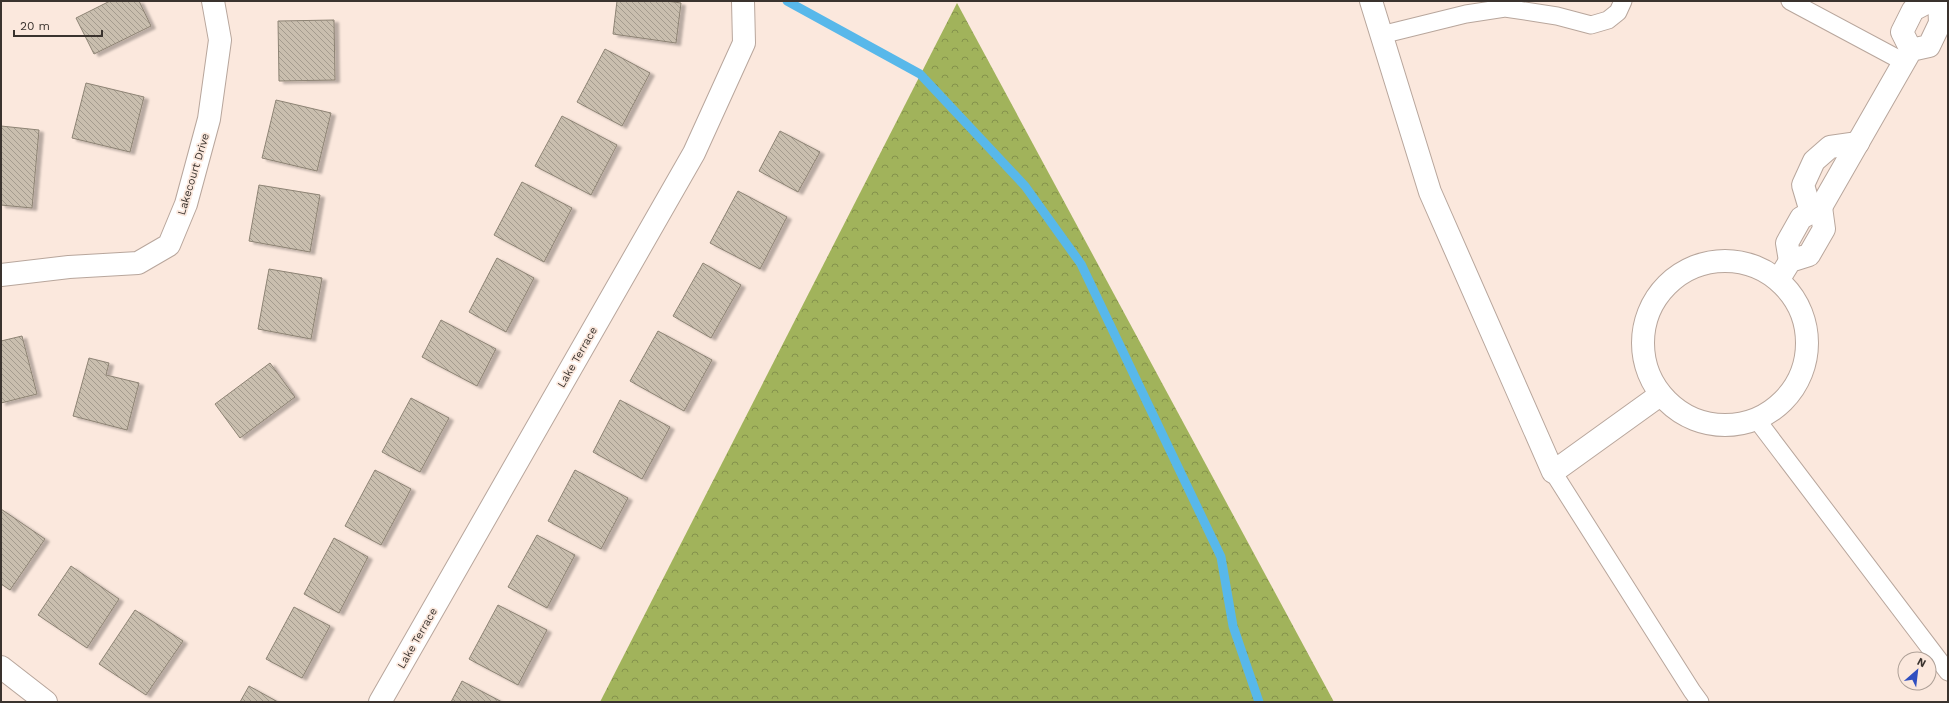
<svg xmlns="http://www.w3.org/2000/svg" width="1949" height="703" font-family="'Work Sans',sans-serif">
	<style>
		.forest { fill: url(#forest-crowns) }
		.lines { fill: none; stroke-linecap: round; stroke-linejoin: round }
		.stream { stroke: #58b8ea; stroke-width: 9 }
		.building { fill: url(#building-back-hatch); stroke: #8d8374; filter: url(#shadow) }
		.lane-casing { stroke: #b8a69c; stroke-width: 19 }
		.street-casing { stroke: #b8a69c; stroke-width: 24 }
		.lane { stroke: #fff; stroke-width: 17 }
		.street { stroke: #fff; stroke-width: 22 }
		.labels { text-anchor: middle; stroke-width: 3.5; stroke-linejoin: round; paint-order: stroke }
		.street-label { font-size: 11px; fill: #3a332e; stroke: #fbe8dd }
	</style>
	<defs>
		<pattern id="forest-crowns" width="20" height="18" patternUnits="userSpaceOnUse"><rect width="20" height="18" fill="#a1b35b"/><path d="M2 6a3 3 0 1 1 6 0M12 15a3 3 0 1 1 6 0" fill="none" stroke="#84924c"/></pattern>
		<pattern id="building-back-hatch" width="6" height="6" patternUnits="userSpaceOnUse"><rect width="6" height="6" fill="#c9beae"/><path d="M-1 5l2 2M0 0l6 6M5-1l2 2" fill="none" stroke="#a49b8e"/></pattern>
		<filter id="shadow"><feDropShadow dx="4.5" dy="2.5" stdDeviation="1" flood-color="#0004"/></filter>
	</defs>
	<rect width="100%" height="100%" fill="#fbe8dd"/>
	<polygon class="forest" points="957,3 1334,702 600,702"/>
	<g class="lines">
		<polyline class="stream" points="787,1 920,74 1025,186 1081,264 1221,557 1233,626 1259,702"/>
	</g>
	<g class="building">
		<polygon points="110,1 139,1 151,26 94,54 76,18"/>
		<polygon points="617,1 667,1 681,3 676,43 613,34"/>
		<polygon points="334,20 335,80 279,81 278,21"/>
		<polygon points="605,49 650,73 622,126 577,102"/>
		<polygon points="86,83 144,97 130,152 72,138"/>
		<polygon points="276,100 331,113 317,171 262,158"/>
		<polygon points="562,116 617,145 591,195 535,166"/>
		<polygon points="1,126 39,130 32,208 1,205"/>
		<polygon points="780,131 820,152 798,192 759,171"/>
		<polygon points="522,182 572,208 544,262 494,235"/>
		<polygon points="259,185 320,195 310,252 249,241"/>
		<polygon points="738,191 787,217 760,269 710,243"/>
		<polygon points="497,258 534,278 506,332 469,312"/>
		<polygon points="703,263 741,285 711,338 673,316"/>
		<polygon points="269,269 322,278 311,339 258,329"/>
		<polygon points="441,320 496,349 477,386 422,357"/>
		<polygon points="658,331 712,360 684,411 630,381"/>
		<polygon points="22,336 37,394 1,403 1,341"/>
		<polygon points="89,358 109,363 106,375 139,383 127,430 73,416"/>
		<polygon points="270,363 295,397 240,438 215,404"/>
		<polygon points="411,398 449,418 420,472 382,452"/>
		<polygon points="620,400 670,427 642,479 593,452"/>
		<polygon points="375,470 411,489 381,545 345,526"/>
		<polygon points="575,470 628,498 601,549 548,521"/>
		<polygon points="1,509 45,539 10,590 1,584"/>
		<polygon points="537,535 575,555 547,608 508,587"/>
		<polygon points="334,538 368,557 339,613 304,594"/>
		<polygon points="71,566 119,599 87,648 38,615"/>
		<polygon points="498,605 547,630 518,685 469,659"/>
		<polygon points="294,607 330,626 302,678 266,659"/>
		<polygon points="135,610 183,641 146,695 99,664"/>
		<polygon points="462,681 502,702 451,702"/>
		<polygon points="249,686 278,702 240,702"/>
	</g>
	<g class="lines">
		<g class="lane-casing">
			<g id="lane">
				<polyline points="1790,1 1904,62"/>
				<polyline points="1381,35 1466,14 1505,8 1557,16 1591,25 1608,20 1618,12 1623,1"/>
				<polyline points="1757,420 1948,672"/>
				<polyline points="1553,472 1692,691 1700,702"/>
			</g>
		</g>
		<g class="street-casing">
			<g id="street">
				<polyline points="1371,1 1430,192 1553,472 1660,395"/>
				<polyline points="1911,50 1902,32 1913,10 1930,1"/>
				<polyline points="1811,212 1803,185 1814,161 1830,147 1858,143"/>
				<polyline points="1790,261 1787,243 1801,218 1821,207 1911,50 1929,46 1940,23 1939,1"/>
				<circle cx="1725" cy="343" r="82"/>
				<polyline points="1782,274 1790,261 1809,255 1824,229 1821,207"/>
				<polyline points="1,275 69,267 138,263 169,245 186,204 209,119 220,40 213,1"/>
				<polyline points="1,667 46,702"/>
				<polyline points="380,702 694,153 744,43 743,1"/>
			</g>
		</g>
		<use href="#lane" class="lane"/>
		<use href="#street" class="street"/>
	</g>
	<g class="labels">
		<g class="street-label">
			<text transform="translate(193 174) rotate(-73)" y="4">Lakecourt Drive</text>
			<text transform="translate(577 357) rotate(-60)" y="4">Lake Terrace</text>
			<text transform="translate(417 638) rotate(-60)" y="4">Lake Terrace</text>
		</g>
	</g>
	<rect width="1949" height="703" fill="none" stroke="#3a332e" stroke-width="4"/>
	<g transform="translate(1917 671) rotate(28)"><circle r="19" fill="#fbe8dd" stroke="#aea097"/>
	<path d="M0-3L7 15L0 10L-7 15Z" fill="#304fc0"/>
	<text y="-6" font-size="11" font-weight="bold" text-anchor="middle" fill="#3a332e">N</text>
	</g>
	<path d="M14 30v6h88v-6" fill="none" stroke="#3a332e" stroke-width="2"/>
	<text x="20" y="30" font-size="12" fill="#3a332e" stroke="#fbe8dd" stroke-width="3" paint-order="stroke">20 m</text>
</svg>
